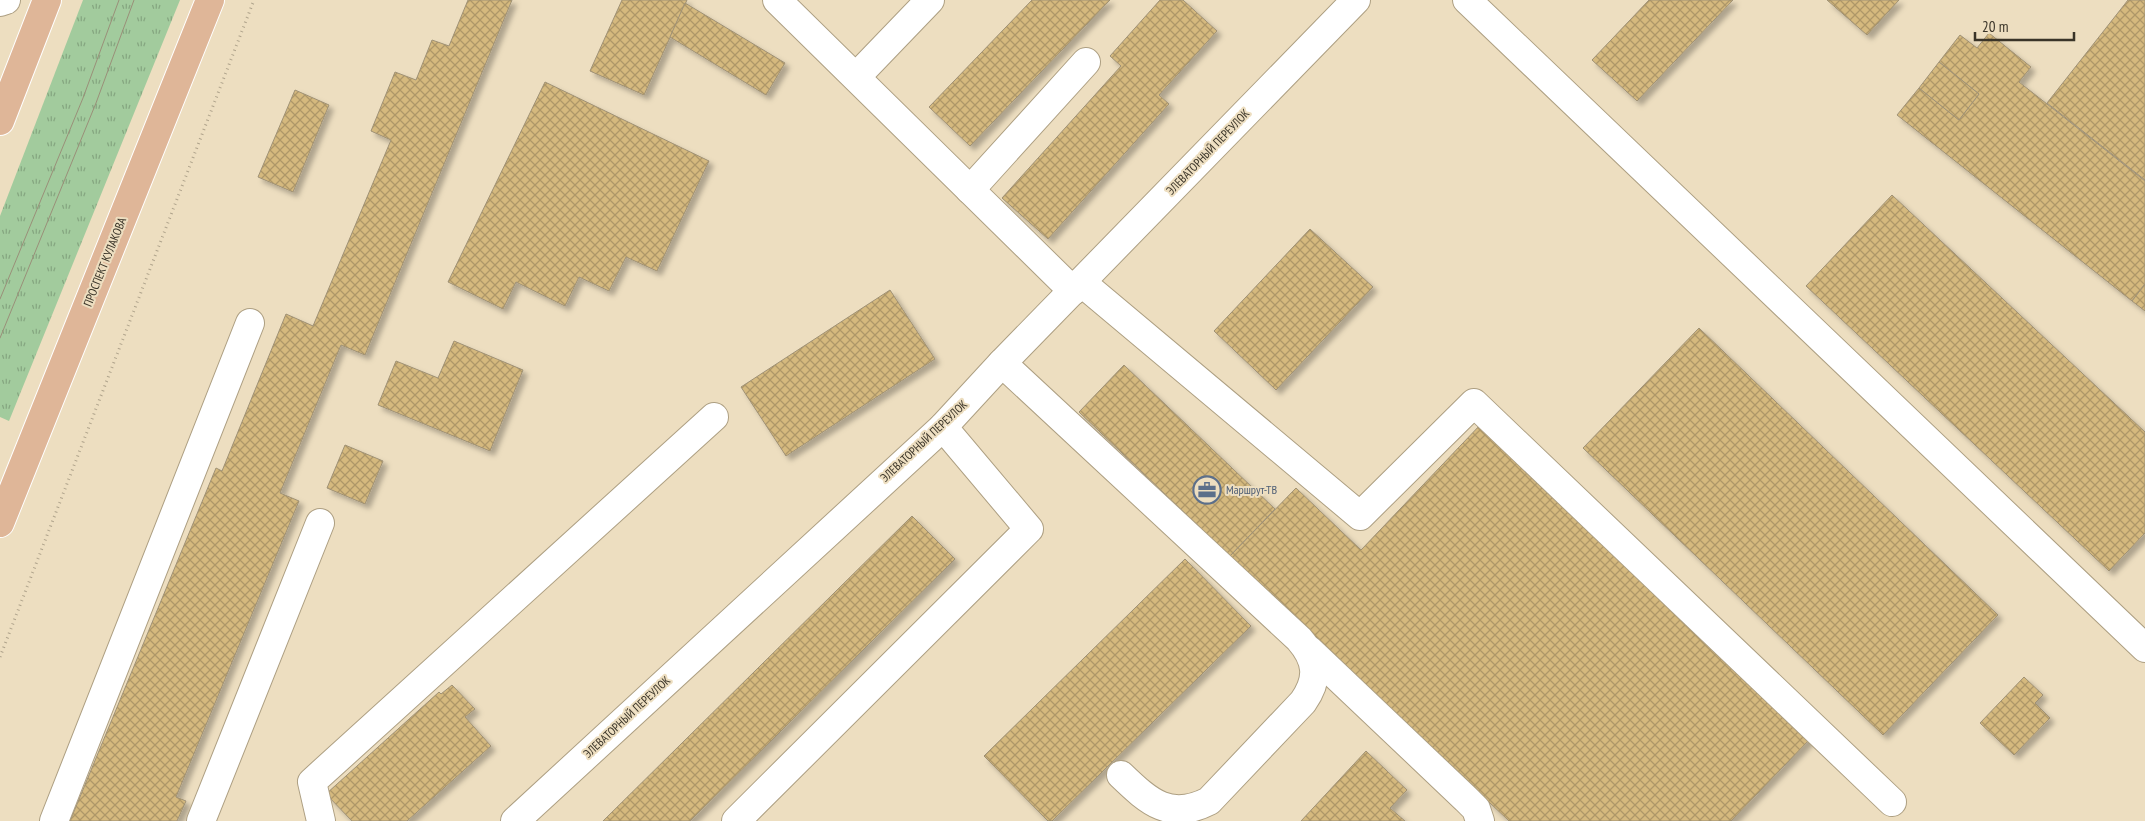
<svg xmlns="http://www.w3.org/2000/svg" width="2145" height="821" font-family="'PT Sans Narrow',sans-serif">
	<style>
		.grass { fill: url(#grass-tufts) }
		.building { fill: url(#building-cross-hatch); stroke: #9f9175; filter: url(#shadow) }
		.lines { fill: none; stroke-linecap: round; stroke-linejoin: round }
		.minor-casing { stroke: #ad9f82; stroke-width: 30 }
		.major-casing { stroke: #fff; stroke-width: 30 }
		.path { stroke: #b0a48c; stroke-width: 3; stroke-dasharray: 1 4; stroke-linecap: butt }
		.minor { stroke: #fff; stroke-width: 28 }
		.major { stroke: #dfb698; stroke-width: 28 }
		.tram { stroke: #9a8f79; stroke-width: 1 }
		.labels { text-anchor: middle; stroke-width: 4; stroke-linejoin: round; paint-order: stroke }
		.street-label { font-size: 12px; fill: #3a3428; stroke: #eddec0 }
		.service-label { font-size: 12px; fill: #4e5e75; stroke: #eddec0; text-anchor: start }
	</style>
	<defs>
		<pattern id="grass-tufts" width="24" height="20" patternUnits="userSpaceOnUse" patternTransform="scale(1.25)"><rect width="24" height="20" fill="#a2cb9d"/><path d="M3 7l-1-3M5 7V3M7 7l1-3M15 17l-1-3M17 17v-4M19 17l1-3" fill="none" stroke="#85a680"/></pattern>
		<pattern id="building-cross-hatch" width="8" height="8" patternUnits="userSpaceOnUse" patternTransform="scale(1.25)"><rect width="8" height="8" fill="#d5b97e"/><path d="M0 0l8 8M0 8l8-8" fill="none" stroke="#ae9767"/></pattern>
		<filter id="shadow"><feDropShadow dx="4.5" dy="4.5" stdDeviation="2.5" flood-color="#0004"/></filter>
	</defs>
	<rect width="100%" height="100%" fill="#eddec0"/>
	<polygon class="grass" points="83,0 180,0 9,421 0,417 0,216"/>
	<g class="building">
		<polygon points="468,0 512,0 365,355 341,345 280,493 299,501 176,797 186,801 177,821 70,821 216,468 222,471 286,314 313,326 391,140 371,131 395,72 416,80 432,40 449,46"/>
		<polygon points="622,0 687,0 644,95 590,71"/>
		<polygon points="1032,0 1110,0 970,146 929,107"/>
		<polygon points="1160,0 1183,0 1217,31 1159,95 1169,104 1048,239 1002,198 1121,66 1110,56"/>
		<polygon points="1649,0 1733,0 1637,101 1592,60"/>
		<polygon points="1827,0 1899,0 1867,35"/>
		<polygon points="2128,0 2145,0 2145,180 2047,103"/>
		<polygon points="685,3 785,63 766,95 670,37"/>
		<polygon points="1989,33 2031,67 2019,82 2145,181 2145,284 2132,301 1897,115 1919,88 1959,120 1979,94 1939,62 1960,35 1977,48"/>
		<polygon points="1939,62 1979,94 1959,120 1919,88"/>
		<polygon points="545,82 709,161 657,271 626,257 609,291 579,277 565,306 516,282 503,309 448,282"/>
		<polygon points="295,90 329,105 293,192 258,177"/>
		<polygon points="1892,195 2145,432 2145,533 2109,571 1806,286"/>
		<polygon points="1310,229 1373,287 1276,390 1214,331"/>
		<polygon points="2145,284 2145,311 2132,301"/>
		<polygon points="890,290 935,359 786,456 741,387"/>
		<polygon points="1699,328 1998,615 1883,735 1583,448"/>
		<polygon points="454,341 523,370 490,451 378,405 396,361 438,378"/>
		<polygon points="1124,365 1275,509 1230,556 1079,412"/>
		<polygon points="1482,423 1812,737 1731,821 1509,821 1230,556 1296,488 1361,550"/>
		<polygon points="345,445 383,461 365,504 327,488"/>
		<polygon points="912,516 955,559 690,821 603,821"/>
		<polygon points="1185,559 1251,626 1052,821 1048,821 984,756"/>
		<polygon points="2024,677 2043,695 2035,703 2050,718 2014,755 1980,723"/>
		<polygon points="452,685 475,709 465,717 491,746 407,821 352,821 326,794 439,692 441,694"/>
		<polygon points="1366,751 1407,790 1390,808 1405,821 1301,821"/>
	</g>
	<g class="lines">
		<g class="minor-casing">
			<g id="minor">
				<polyline points="777,0 1073,291"/>
				<polyline points="1467,0 2145,648"/>
				<polyline points="0,2 6,0"/>
				<polyline points="856,77 930,0"/>
				<polyline points="970,190 1086,62"/>
				<polyline points="1081,282 1360,516 1474,403 1892,802"/>
				<path d="M1002,363L1299,639C1318,661 1319,679 1303,702L1209,801C1170,821 1149,802 1121,775"/>
				<polyline points="1309,650 1466,799 1476,809 1480,821"/>
				<polyline points="54,821 250,323"/>
				<polyline points="201,821 320,523"/>
				<polyline points="321,821 312,782 714,417"/>
				<polyline points="515,821 943,427 1002,363 1356,0"/>
				<polyline points="736,821 1029,529 943,427"/>
			</g>
		</g>
		<g class="major-casing">
			<g id="major">
				<polyline points="0,121 47,0"/>
				<polyline points="0,523 210,0"/>
			</g>
		</g>
		<polyline class="path" points="0,657 254,0"/>
		<use href="#minor" class="minor"/>
		<use href="#major" class="major"/>
		<g class="tram">
			<polyline points="0,299 83,98 119,0"/>
			<polyline points="0,338 96,103 134,0"/>
		</g>
	</g>
	<defs>
		<g id="office-ring" transform="scale(1.4375)"><circle r="9.5" fill="#eddec0" stroke="#5c6f8a" stroke-width="1.5"/><path d="M-6-3h4V-5.5h4V-3h4V5H-6ZM-1-4.5V-3h2v-1.5ZM-6 0V1H6V0Z" fill="#5c6f8a"/></g>
	</defs>
	<g fill-rule="evenodd">
		<use href="#office-ring" x="1207" y="490"/>
	</g>
	<g class="labels">
		<g class="street-label">
			<text transform="translate(1208 152) rotate(-46)" y="4">ЭЛЕВАТОРНЫЙ ПЕРЕУЛОК</text>
			<text transform="translate(105 262) rotate(-68)" y="4">ПРОСПЕКТ КУЛАКОВА</text>
			<text transform="translate(924 441) rotate(-43)" y="4">ЭЛЕВАТОРНЫЙ ПЕРЕУЛОК</text>
			<text transform="translate(627 717) rotate(-43)" y="4">ЭЛЕВАТОРНЫЙ ПЕРЕУЛОК</text>
		</g>
		<g class="service-label">
			<text x="1226" y="494">Маршрут-ТВ</text>
		</g>
	</g>
	<path d="M1975 32v8h99v-8" fill="none" stroke="#3a3428" stroke-width="2.5"/>
	<text x="1982" y="32" font-size="15" fill="#3a3428" stroke="#eddec0" stroke-width="4" paint-order="stroke">20 m</text>
</svg>
